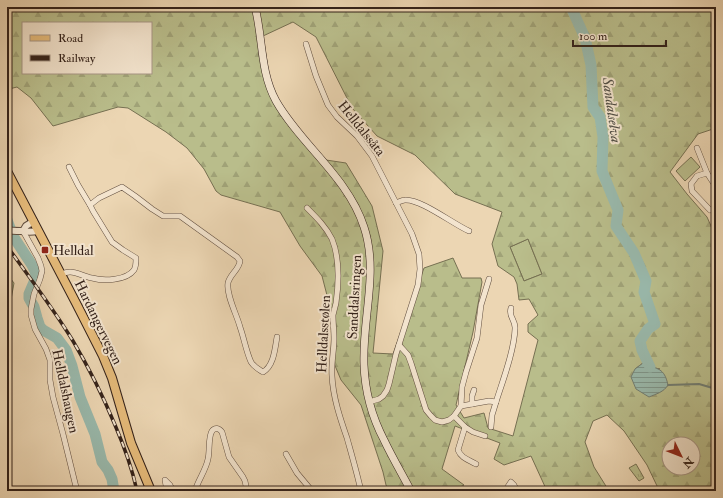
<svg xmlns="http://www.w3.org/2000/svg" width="723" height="498" font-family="'IM FELL Double Pica',serif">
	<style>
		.grass { fill: #b9bd8b; stroke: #767052 }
		.forest { fill: url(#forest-firs); stroke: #767052; fill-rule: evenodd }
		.park { fill: url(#park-tufts); stroke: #767052 }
		.water { fill: url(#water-rules); stroke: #717d72 }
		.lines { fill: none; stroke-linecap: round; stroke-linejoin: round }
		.stream { stroke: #717d72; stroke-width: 2 }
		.river { stroke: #99b9ac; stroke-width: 11 }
		.minor-casing { stroke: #624f40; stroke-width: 6 }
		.tertiary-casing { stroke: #624f40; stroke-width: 8 }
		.secondary-casing { stroke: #34221a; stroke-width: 8 }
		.primary-casing { stroke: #34221a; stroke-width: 10 }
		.minor { stroke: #f3e4ce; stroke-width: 5 }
		.tertiary { stroke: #f3e4ce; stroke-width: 6 }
		.secondary { stroke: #f3e4ce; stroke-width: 7 }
		.primary { stroke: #e6bb7a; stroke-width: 8 }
		.rail-casing { stroke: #34221a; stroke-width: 3.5 }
		.rail { stroke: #f3e4ce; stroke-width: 2; stroke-dasharray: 6; stroke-linecap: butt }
		.poi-dot { fill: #8f2418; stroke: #f3e4ce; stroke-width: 1.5 }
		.labels { text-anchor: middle; stroke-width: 4; stroke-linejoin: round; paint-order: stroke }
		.street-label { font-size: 14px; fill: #34221a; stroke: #f3e4ce }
		.poi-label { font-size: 14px; fill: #34221a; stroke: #f3e4ce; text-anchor: start }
		.water-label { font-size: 15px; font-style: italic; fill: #524f46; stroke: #f3e4ce }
	</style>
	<defs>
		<pattern id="forest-firs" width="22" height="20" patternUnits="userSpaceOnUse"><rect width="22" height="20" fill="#b9bd8b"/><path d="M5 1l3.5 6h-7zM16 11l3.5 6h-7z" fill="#a0a277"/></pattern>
		<pattern id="park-tufts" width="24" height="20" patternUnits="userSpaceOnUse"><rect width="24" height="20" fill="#b9bd8b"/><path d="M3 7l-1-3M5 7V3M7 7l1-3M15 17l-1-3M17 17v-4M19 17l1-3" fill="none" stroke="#a0a277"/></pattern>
		<pattern id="water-rules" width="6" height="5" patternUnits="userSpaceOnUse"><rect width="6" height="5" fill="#99b9ac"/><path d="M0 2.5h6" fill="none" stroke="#7e968b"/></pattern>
	</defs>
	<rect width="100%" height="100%" fill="#ecd6b3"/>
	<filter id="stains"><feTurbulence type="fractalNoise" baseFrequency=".005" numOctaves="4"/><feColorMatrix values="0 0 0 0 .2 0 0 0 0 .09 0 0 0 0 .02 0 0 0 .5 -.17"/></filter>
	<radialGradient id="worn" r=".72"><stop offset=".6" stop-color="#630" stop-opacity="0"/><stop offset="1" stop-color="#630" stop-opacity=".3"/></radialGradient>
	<g class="grass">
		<polygon points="691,157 700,167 685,181 676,171"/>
		<polygon points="528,239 542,274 524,281 510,247"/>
	</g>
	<g class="forest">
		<path d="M7,7H716V128L698,134L670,172L687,194L707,217L716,237V491H661L658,488L647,465L624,431L607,415L593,421L585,442L594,467L609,491H547L531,456L504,465L494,459L500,443L455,426L442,469L464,485L453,491H389L386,485L383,472L361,405L341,380L331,356L332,324L329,303L322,276L300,246L280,212L221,195L216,191L204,169L187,148L166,132L128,108L118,107L53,126L31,98L17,87L9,89L7,83ZM293,22L316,37L352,108L377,136L415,155L455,194L502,212L492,244L498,266L514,277L517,284L519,300L529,299L538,315L528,324V332L538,340L513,436L488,428L484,413L464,418L456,405L473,332L482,282L481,278H462L453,258L424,268L393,354L373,353L383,251L372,206L346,163L326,160L273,101L263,36ZM23,23H151V73H23ZM528,239L542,274L524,281L510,247ZM643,363L650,367L660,369H635ZM669,444H693V468H669Z"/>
		<polygon points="7,274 14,283 7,322"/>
	</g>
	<polygon class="park" points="636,464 644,478 639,481 629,468"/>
	<path class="water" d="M643,363C658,370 664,367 668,385C664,392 656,394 649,397L636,389L631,377L635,369Z"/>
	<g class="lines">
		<polyline class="stream" points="668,385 699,384 716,389"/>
		<g class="river">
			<polyline points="571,7 585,38 591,65 593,107 600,117 603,137 602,171 618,210 616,226 634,253 646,281 644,292 655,324 648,329 640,341 642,350 650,367"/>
			<polyline points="7,220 13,236 32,265 35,271 36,276 35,280 29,294 29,298 34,307 37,318 40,327 43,330 57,338 66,350 72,366 80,397 95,434 102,462 108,470 112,479 114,491"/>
		</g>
		<g class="minor-casing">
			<g id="minor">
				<polyline points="306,44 316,76 328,105 337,117 357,136 372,156 412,234 419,254 420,269 418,285 396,354 389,384 387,390 383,396 379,399 369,402"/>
				<polyline points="697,148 707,173 716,187"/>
				<polyline points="69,167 78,185 90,205"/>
				<polyline points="707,173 697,176 691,184 692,191 710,210"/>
				<path d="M396,203C399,202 402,200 405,200C421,199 453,224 469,231"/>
				<path d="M307,208C317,218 326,227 332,239C340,259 339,282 336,303C335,307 334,311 333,315C333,323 334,331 334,339C334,351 331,363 332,376C333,397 340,418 347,438C352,456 357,473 361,491"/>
				<polyline points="23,231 38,258 41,266 42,271 40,279 34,294 31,309 31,315 35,329 46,349 50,360 50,380 53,397 63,434 77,491"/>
				<path d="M61,274C64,273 68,272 70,272C77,272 85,277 92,278C103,281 126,281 134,270C136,267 136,262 136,258L123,250L112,242L93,211L90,205L99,198L122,187L135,196L152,209L163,216H180L237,257L240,261C239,270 230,274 228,283C226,295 237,315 240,327C244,338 246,351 251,362C254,367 258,369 263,372C274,366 275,348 277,337"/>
				<polyline points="399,345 408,355 411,363 426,410 431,416 435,420 442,422 449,420 454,416 461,406 462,387 466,372 477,338 481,305 489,279"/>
				<polyline points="472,404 472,396 474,390"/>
				<path d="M461,406L489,401L496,402C503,380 514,351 515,329C516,320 508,317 511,308"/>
				<path d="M454,416L465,427L458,450C461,458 469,460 476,464"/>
				<polyline points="465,427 473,432 485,436"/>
				<polyline points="491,427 492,415 496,402"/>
				<polyline points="286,454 297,473 312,491"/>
				<polyline points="7,484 10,491"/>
				<polyline points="167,491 165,480 170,485 173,491"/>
				<path d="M195,491C198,480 206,470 208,459C210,451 208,437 212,431C215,427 219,428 222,432L229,457L243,477L245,481L247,491"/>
				<polyline points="505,491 511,482 514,485 517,491"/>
			</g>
		</g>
		<g class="tertiary-casing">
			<g id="tertiary">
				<path d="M7,230C12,231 16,231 21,231C27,232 32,232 38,231"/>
				<polyline points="23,231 26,226 34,221"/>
			</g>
		</g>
		<g class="secondary-casing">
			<path id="secondary" d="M255,7C263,38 260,72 276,101C301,145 348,177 364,227C379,272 362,318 364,365C365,391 372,417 384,440C392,457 402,474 411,491"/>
		</g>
		<g class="primary-casing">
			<polyline id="primary" points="7,171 76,303 103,356 112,378 131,443 151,491"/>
		</g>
		<use href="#minor" class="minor"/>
		<use href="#tertiary" class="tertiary"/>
		<use href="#secondary" class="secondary"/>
		<use href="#primary" class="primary"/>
		<g class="rail-casing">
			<path id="rail" d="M7,246C29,277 53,308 73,341C89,368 103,396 115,425C124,446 132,468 137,491"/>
		</g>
		<use href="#rail" class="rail"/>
	</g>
	<rect class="poi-dot" x="41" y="246" width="8" height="8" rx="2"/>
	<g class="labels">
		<g class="street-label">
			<text transform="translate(362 128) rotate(51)" y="5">Helldalssåta</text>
			<text transform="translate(354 297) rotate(-87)" y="5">Sanddalsringen</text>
			<text transform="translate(99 322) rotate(64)" y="5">Hardangervegen</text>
			<text transform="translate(323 334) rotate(-87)" y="5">Helldalsstølen</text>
			<text transform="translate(66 391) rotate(78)" y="5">Helldalshaugen</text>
		</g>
		<g class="poi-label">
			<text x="53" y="255">Helldal</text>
		</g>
		<g class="water-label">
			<text transform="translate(612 110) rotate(82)" y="5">Sandalselva</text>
		</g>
	</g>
	<rect width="723" height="498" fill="none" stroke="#ecd6b3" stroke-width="24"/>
	<rect x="8" y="8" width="707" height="482" fill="none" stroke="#34221a" stroke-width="2"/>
	<rect x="12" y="12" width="699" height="474" fill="none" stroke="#34221a"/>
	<rect x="22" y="22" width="130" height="52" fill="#f3e4ce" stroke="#a79686"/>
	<rect x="30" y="35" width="20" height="6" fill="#e6bb7a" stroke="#a79686"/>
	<text x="58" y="42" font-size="12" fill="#34221a">Road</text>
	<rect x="30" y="55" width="20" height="6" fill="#34221a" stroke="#a79686"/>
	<text x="58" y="62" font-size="12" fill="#34221a">Railway</text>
	<g transform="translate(681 456) rotate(133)"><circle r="19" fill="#f3e4ce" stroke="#a79686"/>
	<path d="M0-3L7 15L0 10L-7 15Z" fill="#8f2418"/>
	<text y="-6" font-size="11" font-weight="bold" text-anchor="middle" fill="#34221a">N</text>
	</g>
	<path d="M573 40v6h93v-6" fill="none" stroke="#34221a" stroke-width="2"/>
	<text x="579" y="40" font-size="12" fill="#34221a" stroke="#f3e4ce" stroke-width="3" paint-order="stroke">100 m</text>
	<rect width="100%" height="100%" filter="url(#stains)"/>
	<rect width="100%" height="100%" fill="url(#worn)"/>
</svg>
